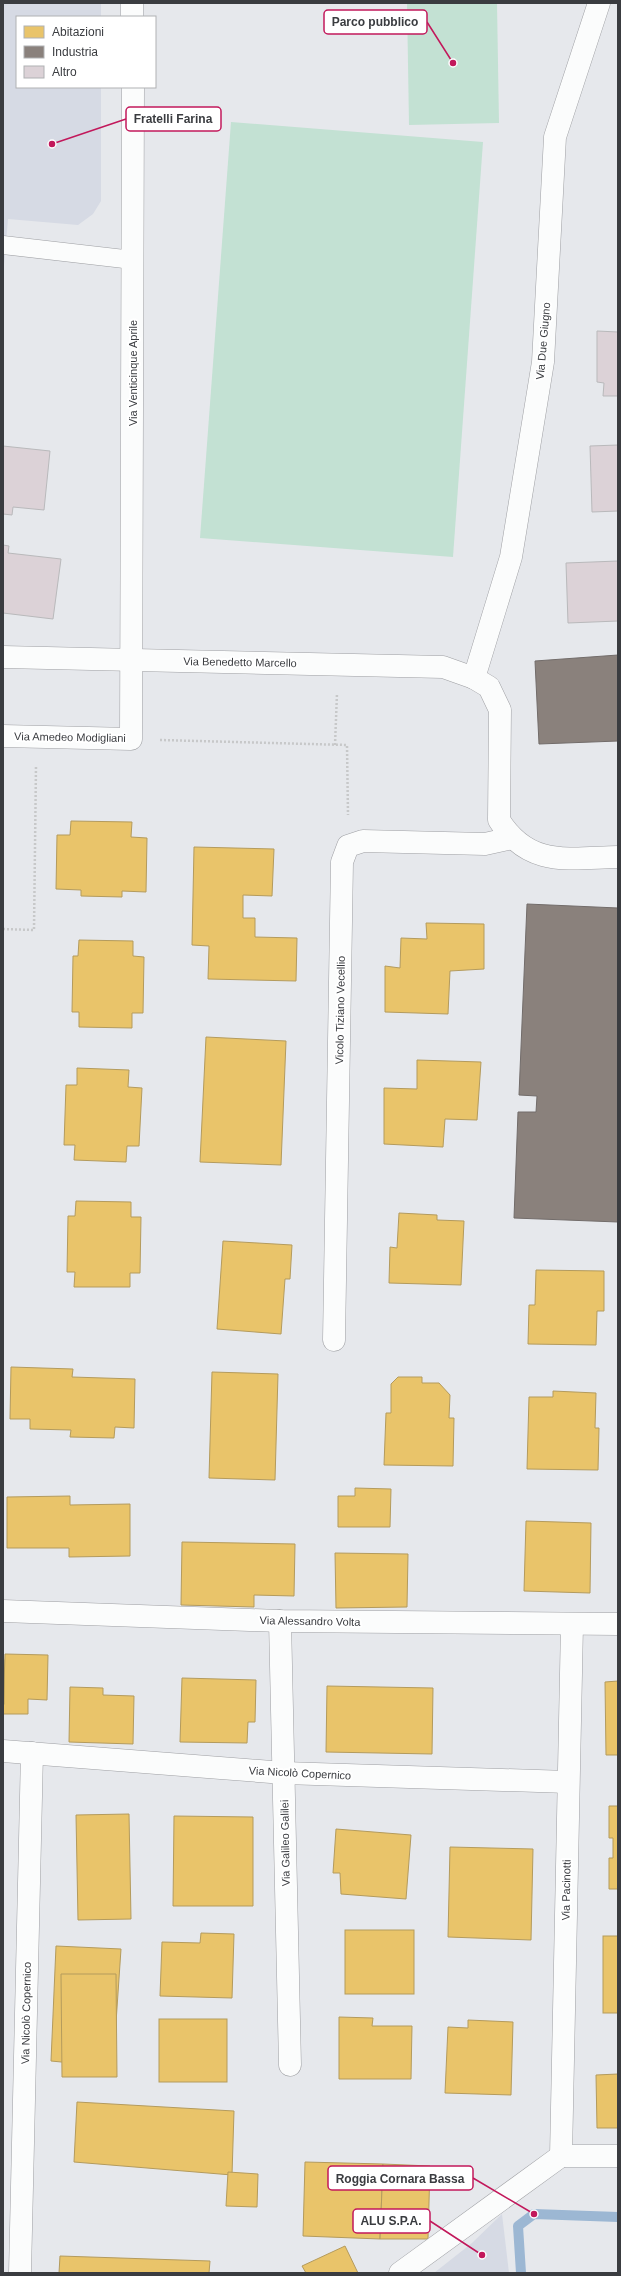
<svg xmlns="http://www.w3.org/2000/svg" width="621" height="2276" font-family="Helvetica,sans-serif">
	<style>
		.built { fill: #d6dae4 }
		.green { fill: #c3e1d3 }
		.homes { fill: #e9c46a; stroke: #b49b5d }
		.industry { fill: #8a817c; stroke: #726c6a }
		.lines { fill: none; stroke-linecap: round; stroke-linejoin: round }
		.stream { stroke: #9cb7d3; stroke-width: 10 }
		.building { fill: #dcd2d7; stroke: #b9b9bb }
		.lane-casing { stroke: #9e9fa3; stroke-width: 19 }
		.street-casing { stroke: #9e9fa3; stroke-width: 23 }
		.path { stroke: #c7c8c9; stroke-width: 2.5; stroke-dasharray: 2 2; stroke-linecap: butt }
		.lane { stroke: #fbfcfc; stroke-width: 18 }
		.street { stroke: #fbfcfc; stroke-width: 22 }
		.labels { text-anchor: middle; stroke-width: 4; stroke-linejoin: round; paint-order: stroke }
		.street-label { font-size: 11px; fill: #3a3c40; stroke: #fff }
		.leader { fill: none; stroke: #c2185b; stroke-width: 1.5 }
		.callout-dot { fill: #c2185b; stroke: #fff; stroke-width: 1.5 }
		.callout { fill: #fff; stroke: #c2185b; stroke-width: 1.5 }
		.callout-label { font-size: 12px; text-anchor: middle; font-weight: bold; fill: #3a3c40 }
	</style>
	<rect width="100%" height="100%" fill="#e6e8ec"/>
	<g class="built">
		<polygon points="3,3 101,3 101,17 17,17 17,87 101,87 101,201 93,214 78,225 8,219 3,277"/>
		<polygon points="502,2214 509,2273 434,2273 472,2243"/>
	</g>
	<g class="green">
		<polygon points="407,3 497,3 499,123 409,125"/>
		<polygon points="231,122 483,142 453,557 200,538"/>
	</g>
	<g class="homes">
		<polygon points="71,821 132,822 131,837 147,838 146,892 122,891 122,897 81,896 81,890 56,889 57,835 70,835"/>
		<polygon points="194,847 274,849 272,896 243,895 243,918 255,918 255,937 297,938 296,981 208,979 209,946 192,945"/>
		<polygon points="426,923 484,924 484,969 450,971 448,1014 385,1012 385,966 400,968 401,938 427,939"/>
		<polygon points="79,940 133,941 133,956 144,957 143,1013 132,1013 132,1028 79,1027 79,1012 72,1012 73,956 78,956"/>
		<polygon points="206,1037 286,1041 281,1165 200,1162"/>
		<polygon points="417,1060 481,1062 477,1120 445,1119 443,1147 384,1144 384,1088 417,1089"/>
		<polygon points="77,1068 129,1070 128,1087 142,1088 139,1146 127,1146 126,1162 74,1160 75,1145 64,1145 66,1085 77,1085"/>
		<polygon points="76,1201 131,1202 131,1217 141,1217 140,1273 130,1273 130,1287 74,1287 75,1272 67,1272 68,1216 75,1216"/>
		<polygon points="399,1213 437,1215 437,1220 464,1221 461,1285 389,1283 390,1247 397,1248"/>
		<polygon points="223,1241 292,1245 290,1279 285,1279 281,1334 217,1329"/>
		<polygon points="536,1270 604,1271 604,1311 597,1311 596,1345 528,1344 529,1305 535,1305"/>
		<polygon points="11,1367 73,1369 72,1377 135,1379 134,1428 115,1427 114,1438 70,1437 71,1430 30,1429 30,1419 10,1419"/>
		<polygon points="212,1372 278,1374 275,1480 209,1478"/>
		<polygon points="398,1377 422,1377 422,1383 439,1383 450,1395 449,1418 454,1418 453,1466 384,1465 386,1413 391,1413 391,1384"/>
		<polygon points="553,1391 596,1393 595,1428 599,1428 598,1470 527,1469 529,1397 553,1397"/>
		<polygon points="355,1488 391,1489 390,1527 338,1527 338,1496 355,1496"/>
		<polygon points="70,1496 70,1505 130,1504 130,1556 69,1557 69,1548 7,1548 7,1497"/>
		<polygon points="526,1521 591,1523 590,1593 524,1591"/>
		<polygon points="182,1542 295,1544 294,1596 254,1595 254,1607 181,1605"/>
		<polygon points="335,1553 408,1554 407,1607 336,1608"/>
		<polygon points="5,1654 48,1655 47,1700 28,1699 28,1714 3,1714"/>
		<rect x="3" y="1660" width="1" height="44"/>
		<polygon points="182,1678 256,1680 255,1722 248,1722 247,1743 180,1742"/>
		<polygon points="618,1681 618,1755 606,1755 605,1682"/>
		<polygon points="327,1686 433,1688 432,1754 326,1752"/>
		<polygon points="70,1687 103,1688 103,1695 134,1696 133,1744 69,1742"/>
		<polygon points="609,1806 618,1806 618,1889 609,1889 609,1858 613,1858 613,1838 609,1838"/>
		<polygon points="129,1814 131,1919 78,1920 76,1815"/>
		<polygon points="174,1816 253,1817 253,1906 173,1906"/>
		<polygon points="336,1829 411,1835 406,1899 341,1894 340,1873 333,1873"/>
		<polygon points="450,1847 533,1849 531,1940 448,1937"/>
		<rect x="345" y="1930" width="69" height="64"/>
		<polygon points="201,1933 234,1934 232,1998 160,1996 162,1942 200,1943"/>
		<rect x="603" y="1936" width="15" height="77"/>
		<polygon points="56,1946 121,1949 113,2067 51,2061"/>
		<polygon points="61,1974 116,1974 117,2077 62,2077"/>
		<polygon points="339,2017 373,2018 372,2026 412,2026 411,2079 339,2079"/>
		<rect x="159" y="2019" width="68" height="63"/>
		<polygon points="468,2020 513,2022 511,2095 445,2093 448,2027 468,2028"/>
		<polygon points="618,2074 618,2128 597,2128 596,2075"/>
		<polygon points="77,2102 234,2111 232,2175 74,2162"/>
		<polygon points="305,2162 383,2164 380,2239 303,2236"/>
		<polygon points="383,2164 430,2166 428,2239 380,2239"/>
		<polygon points="228,2172 258,2174 257,2207 226,2206"/>
		<polygon points="345,2246 358,2273 306,2273 302,2266"/>
		<polygon points="60,2256 210,2261 209,2273 59,2273"/>
	</g>
	<g class="industry">
		<polygon points="618,655 618,741 539,744 535,661"/>
		<polygon points="527,904 618,908 618,1222 514,1218 518,1112 536,1112 537,1096 519,1095"/>
	</g>
	<g class="lines">
		<polyline class="stream" points="521,2273 518,2226 534,2214 618,2217"/>
	</g>
	<g class="building">
		<polygon points="597,331 618,332 618,396 603,396 604,383 597,382"/>
		<polygon points="618,445 618,511 592,512 590,446"/>
		<polygon points="3,446 50,451 44,510 13,507 12,515 3,514"/>
		<polygon points="3,545 9,546 8,553 61,559 53,619 3,613"/>
		<polygon points="618,561 618,621 568,623 566,563"/>
	</g>
	<g class="lines">
		<g class="lane-casing">
			<polyline id="lane" points="3,245 133,260"/>
		</g>
		<g class="street-casing">
			<g id="street">
				<polyline points="132,3 132,17"/>
				<path d="M3,657L443,667L474,678L489,687L500,710L499,820C529,868 569,858 618,857"/>
				<polyline points="474,678 511,557 543,362 555,137 599,3"/>
				<polyline points="3,736 131,739 133,87"/>
				<polyline points="334,1340 342,862 348,846 363,841 485,844 512,838"/>
				<polyline points="3,1611 280,1621 618,1624"/>
				<polyline points="280,1621 290,2065"/>
				<polyline points="3,1751 284,1773 568,1782"/>
				<polyline points="561,2156 572,1625"/>
				<polyline points="561,2156 618,2156"/>
				<polyline points="20,2273 32,1753"/>
				<polyline points="400,2273 561,2156"/>
			</g>
		</g>
		<g class="path">
			<polyline points="160,740 347,745 348,815"/>
			<polyline points="335,745 337,693"/>
			<polyline points="3,929 34,930 36,765"/>
		</g>
		<use href="#lane" class="lane"/>
		<use href="#street" class="street"/>
	</g>
	<g class="labels">
		<g class="street-label">
			<text transform="translate(543 341) rotate(-85)" y="4">Via Due Giugno</text>
			<text transform="translate(133 373) rotate(-90)" y="4">Via Venticinque Aprile</text>
			<text transform="translate(240 662) rotate(1)" y="4">Via Benedetto Marcello</text>
			<text transform="translate(70 737) rotate(1)" y="4">Via Amedeo Modigliani</text>
			<text transform="translate(340 1010) rotate(-89)" y="4">Vicolo Tiziano Vecellio</text>
			<text transform="translate(310 1621) rotate(1)" y="4">Via Alessandro Volta</text>
			<text transform="translate(300 1773) rotate(3)" y="4">Via Nicolò Copernico</text>
			<text transform="translate(285 1843) rotate(-91)" y="4">Via Galileo Galilei</text>
			<text transform="translate(566 1890) rotate(-89)" y="4">Via Pacinotti</text>
			<text transform="translate(26 2013) rotate(-89)" y="4">Via Nicolò Copernico</text>
		</g>
	</g>
	<path class="leader" d="M453 63L427 22M52 144L126 119M534 2214L473 2178M482 2255L430 2221"/>
	<g class="callout-dot">
		<circle cx="453" cy="63" r="4"/>
		<circle cx="52" cy="144" r="4"/>
		<circle cx="534" cy="2214" r="4"/>
		<circle cx="482" cy="2255" r="4"/>
	</g>
	<g class="callout">
		<rect x="324" y="10" width="103" height="24" rx="4"/>
		<rect x="126" y="107" width="95" height="24" rx="4"/>
		<rect x="328" y="2166" width="145" height="24" rx="4"/>
		<rect x="353" y="2209" width="77" height="24" rx="4"/>
	</g>
	<g class="callout-label">
		<text x="375" y="26">Parco pubblico</text>
		<text x="173" y="123">Fratelli Farina</text>
		<text x="400" y="2183">Roggia Cornara Bassa</text>
		<text x="391" y="2225">ALU S.P.A.</text>
	</g>
	<rect width="621" height="2276" fill="none" stroke="#3a3c40" stroke-width="8"/>
	<rect x="16" y="16" width="140" height="72" fill="#ffffff" stroke="#b0b1b3"/>
	<rect x="24" y="26" width="20" height="12" fill="#e9c46a" stroke="#b0b1b3"/>
	<text x="52" y="36" font-size="12" fill="#3a3c40">Abitazioni</text>
	<rect x="24" y="46" width="20" height="12" fill="#8a817c" stroke="#b0b1b3"/>
	<text x="52" y="56" font-size="12" fill="#3a3c40">Industria</text>
	<rect x="24" y="66" width="20" height="12" fill="#dcd2d7" stroke="#b0b1b3"/>
	<text x="52" y="76" font-size="12" fill="#3a3c40">Altro</text>
</svg>
